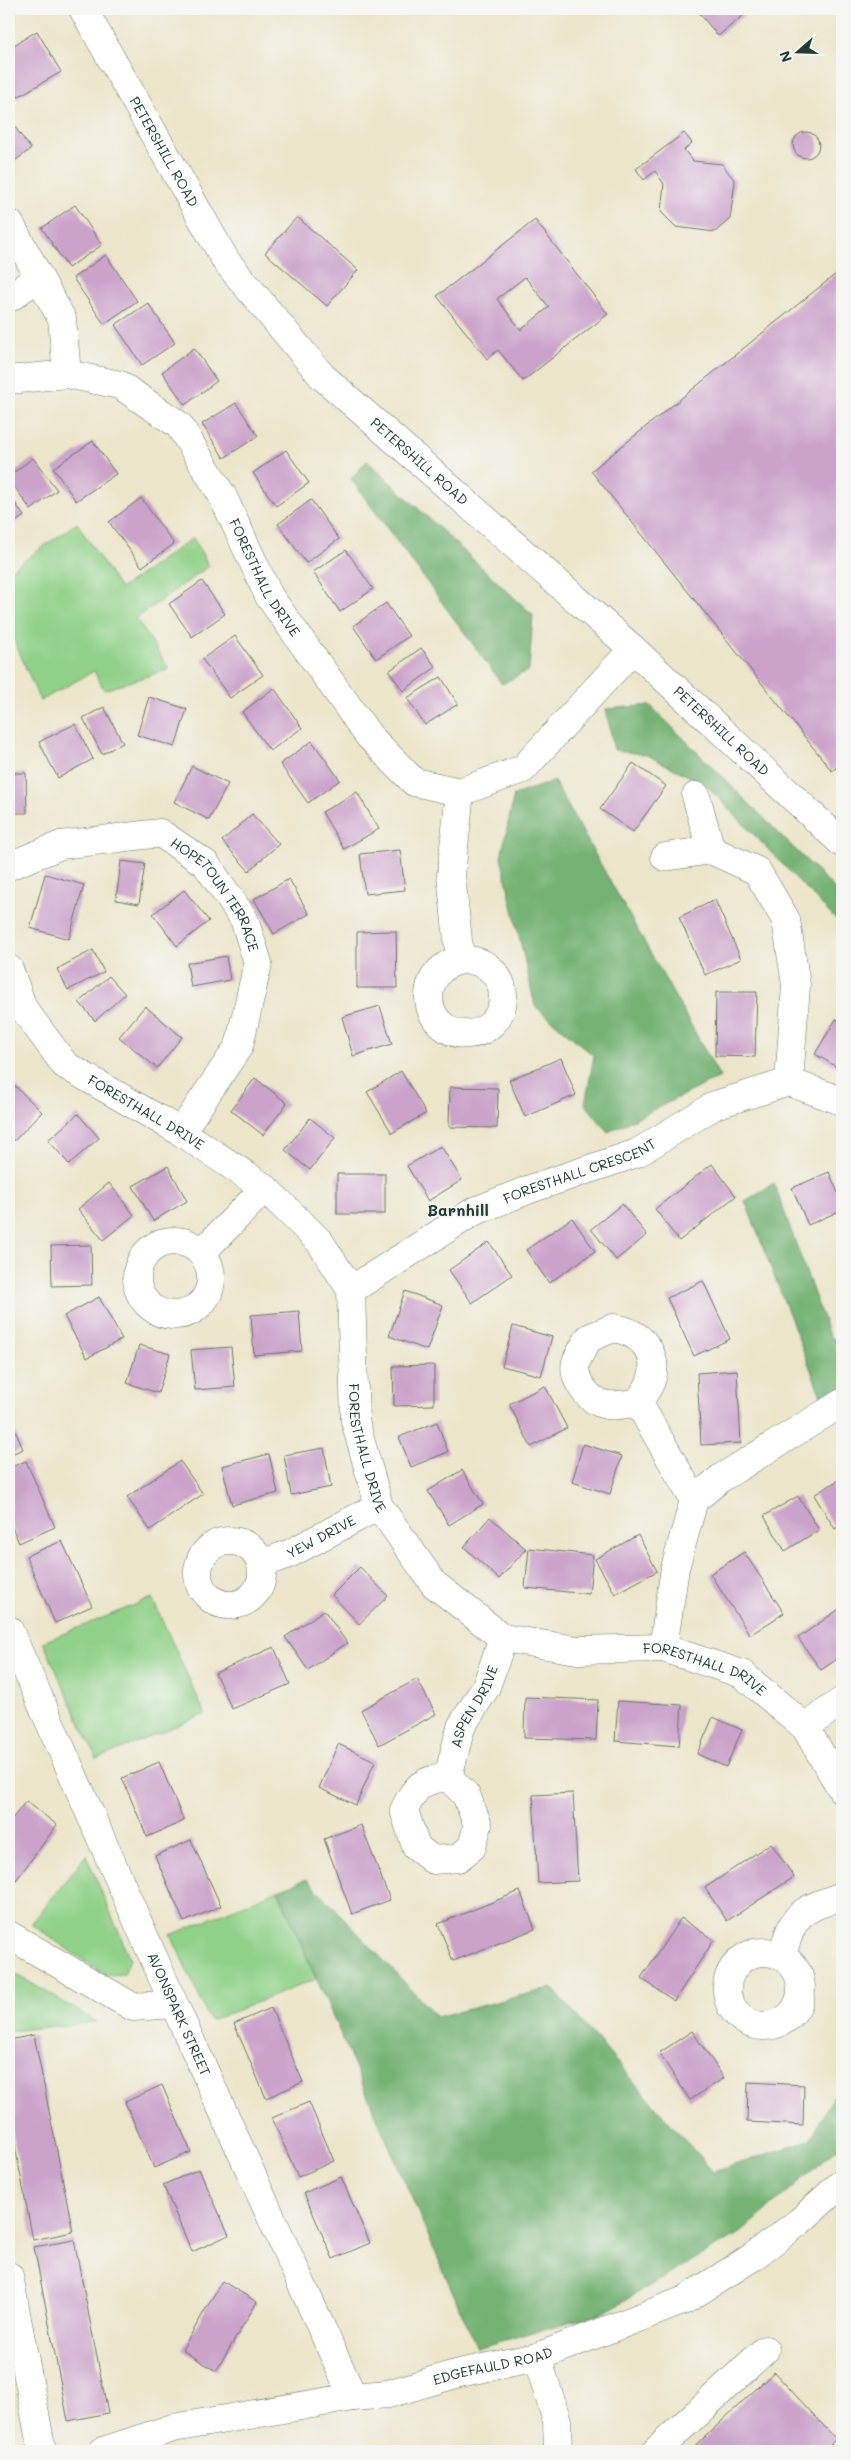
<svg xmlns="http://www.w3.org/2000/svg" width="851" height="2460" font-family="Mali,sans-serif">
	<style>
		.green { fill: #90d189; stroke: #58875e }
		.forest { fill: #74b375; stroke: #4a7854 }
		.building { fill: #caa2ca; fill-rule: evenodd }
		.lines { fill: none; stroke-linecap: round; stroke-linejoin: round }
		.minor-casing { stroke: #667868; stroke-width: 29 }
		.tertiary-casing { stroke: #667868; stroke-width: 29 }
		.minor { stroke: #fff; stroke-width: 28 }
		.tertiary { stroke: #fff; stroke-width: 28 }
		.labels { text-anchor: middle; stroke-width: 4; stroke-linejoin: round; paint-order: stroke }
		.street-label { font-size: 14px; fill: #1f3d34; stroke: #f6f6f2 }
		.quarter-label { font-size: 16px; font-weight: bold; fill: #1f3d34; stroke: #f6f6f2 }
	</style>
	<rect width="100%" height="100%" fill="#f6f6f2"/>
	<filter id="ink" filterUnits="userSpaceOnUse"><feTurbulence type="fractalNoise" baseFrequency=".02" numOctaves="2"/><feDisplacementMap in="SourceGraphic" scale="10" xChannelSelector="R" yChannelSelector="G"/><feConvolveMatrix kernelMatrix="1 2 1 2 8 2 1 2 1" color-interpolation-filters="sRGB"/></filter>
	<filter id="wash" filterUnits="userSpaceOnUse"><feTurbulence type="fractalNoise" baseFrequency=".0096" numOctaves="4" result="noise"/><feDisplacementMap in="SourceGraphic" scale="20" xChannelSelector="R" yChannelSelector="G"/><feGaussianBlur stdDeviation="1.12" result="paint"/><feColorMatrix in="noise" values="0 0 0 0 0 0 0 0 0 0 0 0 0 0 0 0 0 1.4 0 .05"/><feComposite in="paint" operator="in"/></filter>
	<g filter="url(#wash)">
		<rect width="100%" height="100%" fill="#ebe5c9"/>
		<g class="green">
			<polygon points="77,523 120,589 193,538 209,566 136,618 169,669 104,690 94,671 40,701 9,628 9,571"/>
			<polygon points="152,1598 205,1714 97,1759 43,1642"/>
			<polygon points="86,1855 130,1959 124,1974 105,1975 31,1924"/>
			<polygon points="278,1890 316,1979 210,2021 171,1935"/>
			<polygon points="9,1970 97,2022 9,2031"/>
		</g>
		<g class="forest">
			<polygon points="367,461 533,615 529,670 502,684 351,479"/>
			<polygon points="650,705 842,896 842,926 706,785 647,755 614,750 606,709"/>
			<polygon points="554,781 720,1077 608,1132 585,1104 594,1056 535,1006 501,857 514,795"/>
			<polygon points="774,1183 830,1338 842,1340 842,1388 821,1396 745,1201"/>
			<polygon points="307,1879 437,2017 552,1988 713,2172 810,2140 842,2080 842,2144 743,2231 605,2312 477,2348 278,1890"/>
		</g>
		<g id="blocks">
			<g class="building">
				<polygon points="696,9 751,9 718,36"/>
				<polygon points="37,31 61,72 14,99 9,90 9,48"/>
				<polygon points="9,119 31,149 9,165"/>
				<circle cx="806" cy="145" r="13"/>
				<polygon points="684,133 692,143 684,150 693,161 722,164 735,181 730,219 715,232 676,227 661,212 664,184 655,171 644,180 636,169"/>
				<polygon points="75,205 102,245 68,268 42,228"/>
				<polygon points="297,217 358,270 327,306 265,253"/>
				<path d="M535,220L608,314L523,381L498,350L487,359L437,296ZM525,277L549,307L521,330L497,299Z"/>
				<polygon points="106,255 137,301 104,324 73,278"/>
				<polygon points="842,269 842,763 832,771 591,471"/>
				<polygon points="148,303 175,343 142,365 115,325"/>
				<polygon points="194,348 217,381 185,405 162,372"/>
				<polygon points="236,403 258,436 224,458 202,424"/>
				<polygon points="93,441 116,474 76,501 53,468"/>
				<polygon points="286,450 309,483 276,506 253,473"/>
				<polygon points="33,458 57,490 31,510 9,479 9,476"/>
				<polygon points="9,494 24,516 9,527"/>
				<polygon points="141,498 174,544 142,567 109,522"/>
				<polygon points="311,500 339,539 306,563 278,524"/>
				<polygon points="346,550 373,589 340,612 313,572"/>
				<polygon points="202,581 225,614 192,637 169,604"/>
				<polygon points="386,603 409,636 376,659 353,626"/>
				<polygon points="235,636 263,675 230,698 202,659"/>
				<polygon points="421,648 436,667 403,691 389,671"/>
				<polygon points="441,677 458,704 425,725 407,698"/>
				<polygon points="274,688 302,728 270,751 242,712"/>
				<polygon points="149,697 187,709 175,747 137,735"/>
				<polygon points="104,707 123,743 102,754 83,718"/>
				<polygon points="75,724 93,759 58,778 39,742"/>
				<polygon points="312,741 340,780 308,803 280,764"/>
				<polygon points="633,763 666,786 633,832 600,809"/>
				<polygon points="192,766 228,784 209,820 174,802"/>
				<polygon points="9,773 26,773 27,813 9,813"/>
				<polygon points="357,792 379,829 344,849 322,812"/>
				<polygon points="252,814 279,844 249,871 222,841"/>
				<polygon points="400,850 405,890 365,894 360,854"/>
				<polygon points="121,861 145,864 139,904 116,900"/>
				<polygon points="45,874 84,885 69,939 30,928"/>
				<polygon points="289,879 309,914 274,934 254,899"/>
				<polygon points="184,890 209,921 177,946 153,914"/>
				<polygon points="715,900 741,959 705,975 679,917"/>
				<polygon points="396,931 397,988 357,988 357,932"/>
				<polygon points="93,950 104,972 68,990 57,969"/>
				<polygon points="226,956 230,980 191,987 187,963"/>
				<polygon points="109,976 125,994 95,1021 79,1002"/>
				<polygon points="716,992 757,992 755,1057 715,1056"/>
				<polygon points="145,1006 182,1037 157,1068 119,1037"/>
				<polygon points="380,1006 392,1044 353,1056 342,1017"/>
				<polygon points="836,1019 842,1023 842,1070 815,1054"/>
				<polygon points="561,1058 576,1095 525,1117 509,1080"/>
				<polygon points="401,1071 426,1113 392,1133 367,1092"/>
				<polygon points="255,1078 287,1103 263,1135 231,1110"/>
				<polygon points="9,1080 42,1112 14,1141 9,1135"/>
				<polygon points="450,1087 498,1088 497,1128 449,1127"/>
				<polygon points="78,1114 99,1138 69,1164 48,1140"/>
				<polygon points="310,1118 335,1138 310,1170 285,1150"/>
				<polygon points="441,1146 462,1180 428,1201 407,1166"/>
				<polygon points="712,1164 736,1196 679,1241 655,1209"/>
				<polygon points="168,1166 187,1201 153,1221 133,1186"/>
				<polygon points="829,1172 842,1202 842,1210 808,1225 792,1188"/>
				<rect x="337" y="1174" width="48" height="40"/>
				<polygon points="109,1183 134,1215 103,1240 78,1209"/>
				<polygon points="622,1204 647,1235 616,1260 591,1229"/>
				<polygon points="572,1218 595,1251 549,1283 526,1250"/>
				<polygon points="489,1242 512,1275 472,1303 449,1270"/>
				<polygon points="91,1245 92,1285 52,1286 51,1246"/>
				<polygon points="703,1281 730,1339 694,1356 667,1298"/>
				<polygon points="405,1291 443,1305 427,1350 389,1336"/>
				<polygon points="99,1297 122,1339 87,1358 64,1316"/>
				<polygon points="299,1311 302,1351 254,1355 251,1315"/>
				<polygon points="513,1326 552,1337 541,1376 502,1366"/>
				<polygon points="139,1345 170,1354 158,1393 127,1383"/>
				<polygon points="231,1347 235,1387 195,1390 191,1350"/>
				<polygon points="434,1365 434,1405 394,1406 393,1366"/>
				<polygon points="737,1370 741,1443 701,1445 697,1373"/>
				<polygon points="545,1386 567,1428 531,1447 509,1404"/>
				<polygon points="9,1416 23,1449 9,1455"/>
				<polygon points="437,1422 448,1452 411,1467 399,1437"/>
				<polygon points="583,1444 622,1456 610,1494 572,1482"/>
				<polygon points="324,1448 331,1487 291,1495 284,1455"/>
				<polygon points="269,1454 278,1493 232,1505 222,1466"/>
				<polygon points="26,1461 55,1527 19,1543 9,1520 9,1468"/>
				<polygon points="180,1461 203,1494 150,1530 127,1497"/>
				<polygon points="462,1470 483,1504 449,1525 428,1491"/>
				<polygon points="842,1478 842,1525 835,1529 814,1495"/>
				<polygon points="798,1496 819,1530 785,1551 764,1516"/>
				<polygon points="490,1517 526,1549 499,1579 464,1547"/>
				<polygon points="638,1535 657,1571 615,1594 595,1559"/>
				<polygon points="62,1541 92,1606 55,1623 26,1556"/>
				<polygon points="529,1548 593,1555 589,1594 525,1588"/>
				<polygon points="744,1552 784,1613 750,1635 710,1574"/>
				<polygon points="360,1567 388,1596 359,1624 332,1595"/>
				<polygon points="842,1607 842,1656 821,1670 798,1638"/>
				<polygon points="324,1610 347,1643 308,1670 285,1637"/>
				<polygon points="274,1647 290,1684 232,1709 215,1673"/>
				<polygon points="417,1679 436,1714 379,1745 361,1710"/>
				<polygon points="525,1697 598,1700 596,1740 524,1738"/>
				<polygon points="618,1701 682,1705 679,1746 615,1741"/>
				<polygon points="713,1717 742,1730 726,1767 697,1754"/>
				<polygon points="338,1744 375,1761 356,1805 319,1788"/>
				<polygon points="159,1762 184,1821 147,1837 122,1778"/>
				<polygon points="573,1793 578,1881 538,1883 533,1795"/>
				<polygon points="26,1801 57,1825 14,1883 9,1879 9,1823"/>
				<polygon points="361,1825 390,1900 352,1914 324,1839"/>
				<polygon points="191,1840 221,1906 184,1922 155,1856"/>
				<polygon points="771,1843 794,1877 727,1921 705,1888"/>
				<polygon points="520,1891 535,1929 453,1961 438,1924"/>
				<polygon points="681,1918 714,1940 674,2001 641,1978"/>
				<polygon points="271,2008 303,2082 266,2098 234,2024"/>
				<polygon points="692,2031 724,2078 690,2100 659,2053"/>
				<polygon points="34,2035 73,2232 33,2240 9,2115 9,2040"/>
				<polygon points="748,2082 804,2085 803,2125 747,2122"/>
				<polygon points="162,2085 191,2152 154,2168 125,2102"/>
				<polygon points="309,2102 334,2161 298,2177 272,2118"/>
				<polygon points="199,2169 229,2235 192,2252 163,2185"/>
				<polygon points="341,2177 370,2243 333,2259 304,2193"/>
				<polygon points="74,2240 108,2413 68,2421 34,2247"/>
				<polygon points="222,2281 257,2302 216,2371 182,2350"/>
				<polygon points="774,2372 836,2439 823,2451 690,2451"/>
			</g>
		</g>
	</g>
	<g filter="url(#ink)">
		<use href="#blocks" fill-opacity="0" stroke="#667868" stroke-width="1"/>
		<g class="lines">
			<g class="minor-casing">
				<g id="minor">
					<polyline points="10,224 62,319 67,374"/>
					<polyline points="9,298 39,277"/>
					<path id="s1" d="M9,380L67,374L120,385L179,425L222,495L269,596L369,736L414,782L460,792L523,769L633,649"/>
					<polyline points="460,792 451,875 460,959"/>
					<polyline points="696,796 711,850"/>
					<polyline points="665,857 711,850 757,871 786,920 796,985 789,1082"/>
					<path id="s2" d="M9,866L61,845L160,833L206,864L244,919L258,963L239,1046L181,1132"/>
					<circle cx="466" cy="997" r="37"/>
					<path id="s3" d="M9,969L23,1008L65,1065L181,1132L265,1188L320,1242L351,1290L355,1421L379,1506L434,1584L503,1638L577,1650L663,1648L742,1674L805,1727L842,1790"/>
					<circle cx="174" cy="1278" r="37"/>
					<polyline points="202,1252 265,1188"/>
					<path id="s4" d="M351,1290L473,1212L530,1189L637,1153L715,1105L789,1082L842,1101"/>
					<path d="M613,1328C639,1331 661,1353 651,1381C648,1389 642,1396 638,1402C626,1404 611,1408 600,1403C586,1397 572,1378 576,1362C579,1354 585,1345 589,1338Z"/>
					<polyline points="638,1402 694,1500"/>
					<circle cx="230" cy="1573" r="32"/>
					<path id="s5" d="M261,1564L289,1554L379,1506"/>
					<path id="s6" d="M9,1630L174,2004L353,2397"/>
					<polyline points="663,1648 675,1568 694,1500 721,1478 842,1403"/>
					<polyline points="805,1727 842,1701"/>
					<path d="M448,1777L466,1795L478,1825L472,1847L458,1858L433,1860L416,1847L404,1810C416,1786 421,1780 448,1777Z"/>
					<path id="s7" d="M448,1777L461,1727L486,1687L503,1638"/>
					<polyline points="9,1935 133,2007 174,2004"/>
					<circle cx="764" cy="1989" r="37"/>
					<path d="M782,1956C794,1911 800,1911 842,1896"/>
					<polyline points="9,2276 42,2451"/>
					<polyline points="537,2357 557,2421 558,2451"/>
					<path id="s8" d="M103,2451L173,2428L353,2397L388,2394L459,2373L537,2357L685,2300L751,2258L799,2222L842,2183"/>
					<polyline points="656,2451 765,2350"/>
				</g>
			</g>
			<g class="tertiary-casing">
				<g id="tertiary">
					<path id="s9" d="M83,9L226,261L322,376L633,649L842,843"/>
				</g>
			</g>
			<use href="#minor" class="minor"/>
			<use href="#tertiary" class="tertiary"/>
		</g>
	</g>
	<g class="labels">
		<g class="street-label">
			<text dy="5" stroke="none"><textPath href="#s9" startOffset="164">PETERSHILL ROAD</textPath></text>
			<text dy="5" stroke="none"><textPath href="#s9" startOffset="569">PETERSHILL ROAD</textPath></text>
			<text dy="5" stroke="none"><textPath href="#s1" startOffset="359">FORESTHALL DRIVE</textPath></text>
			<text dy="5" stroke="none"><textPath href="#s9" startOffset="974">PETERSHILL ROAD</textPath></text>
			<text dy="5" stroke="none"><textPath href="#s2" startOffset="241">HOPETOUN TERRACE</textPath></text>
			<text dy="5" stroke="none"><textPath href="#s3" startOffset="206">FORESTHALL DRIVE</textPath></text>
			<text dy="5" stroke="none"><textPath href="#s4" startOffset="259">FORESTHALL CRESCENT</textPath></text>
			<text dy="5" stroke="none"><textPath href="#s3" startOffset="641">FORESTHALL DRIVE</textPath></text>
			<text dy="5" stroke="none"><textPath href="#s5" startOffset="66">YEW DRIVE</textPath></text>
			<text dy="5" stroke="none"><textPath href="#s3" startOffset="1091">FORESTHALL DRIVE</textPath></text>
			<text dy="5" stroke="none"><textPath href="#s7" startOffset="76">ASPEN DRIVE</textPath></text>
			<text dy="5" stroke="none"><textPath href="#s6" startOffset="420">AVONSPARK STREET</textPath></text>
			<text dy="5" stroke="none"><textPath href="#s8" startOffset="400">EDGEFAULD ROAD</textPath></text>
		</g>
		<g class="quarter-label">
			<text x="458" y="1216">Barnhill</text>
		</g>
	</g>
	<rect width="851" height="2460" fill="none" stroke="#f6f6f2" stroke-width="30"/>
	<g transform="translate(798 52) rotate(250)" stroke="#f6f6f2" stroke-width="4" paint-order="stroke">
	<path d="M0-4L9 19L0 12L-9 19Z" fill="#1f3d34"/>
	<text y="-8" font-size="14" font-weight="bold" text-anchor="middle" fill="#1f3d34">N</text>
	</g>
</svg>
